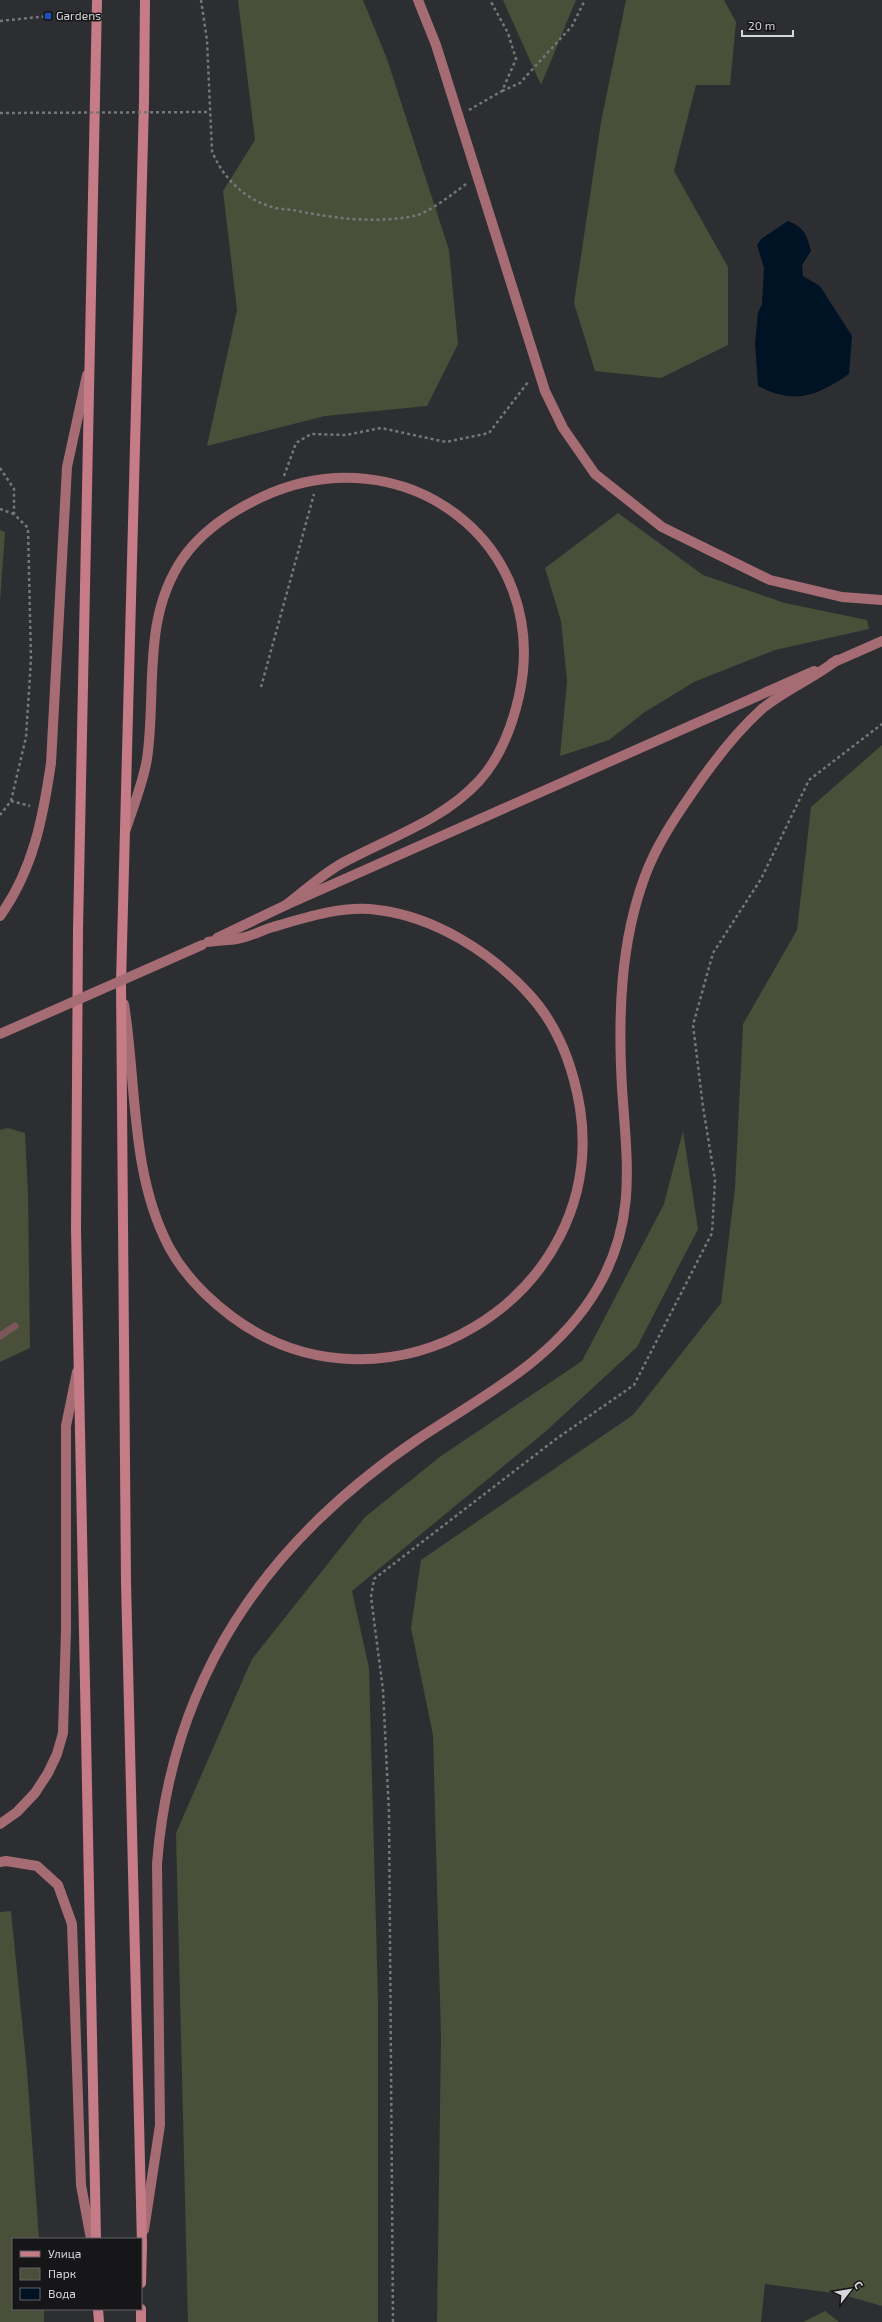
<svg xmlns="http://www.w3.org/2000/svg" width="882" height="2322" font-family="'Exo 2',sans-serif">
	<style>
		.green { fill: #494f39 }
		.water { fill: #001325 }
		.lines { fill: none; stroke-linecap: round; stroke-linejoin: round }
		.path { stroke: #767779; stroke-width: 2.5; stroke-dasharray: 3 3; stroke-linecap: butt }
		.service { stroke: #7b565b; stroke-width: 7 }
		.secondary { stroke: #a56c73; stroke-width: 10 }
		.primary { stroke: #c57c86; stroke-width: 10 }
		.path-bridge { stroke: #767779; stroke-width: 2.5; stroke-dasharray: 3 3; stroke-linecap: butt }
		.secondary-bridge { stroke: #a56c73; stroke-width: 10 }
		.transit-dot { fill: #1a4fb4; stroke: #161618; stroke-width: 1.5 }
		.labels { text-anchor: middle; stroke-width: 3; stroke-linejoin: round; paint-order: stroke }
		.poi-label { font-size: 12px; fill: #d6d7d9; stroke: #161618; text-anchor: start }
	</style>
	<rect width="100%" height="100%" fill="#2d2e31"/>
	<g class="green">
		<polygon points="238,0 363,0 387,59 449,250 458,344 427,406 325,416 207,446 237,310 223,191 255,140"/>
		<polygon points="503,0 576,0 541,85"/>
		<polygon points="626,0 724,0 736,22 730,85 696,85 674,171 728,267 728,345 661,378 595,371 574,303 601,122"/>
		<polygon points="618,513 703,575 785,603 867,620 869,629 775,650 694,682 645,712 609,740 560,756 567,681 561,621 545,568"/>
		<polygon points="0,530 5,532 0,601"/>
		<polygon points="882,745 882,2306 840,2294 765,2284 761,2322 437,2322 441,2038 433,1735 411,1628 421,1560 633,1415 721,1303 735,1188 743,1024 797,930 811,807"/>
		<polygon points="8,1128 25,1133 28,1193 30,1348 0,1362 0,1130"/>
		<polygon points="683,1131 698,1229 637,1347 545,1432 352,1591 369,1668 378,1999 378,2322 188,2322 176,1833 252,1659 365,1517 441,1456 582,1361 664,1204"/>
		<polygon points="11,1911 27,2071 39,2239 13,2239 13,2309 44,2309 44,2322 0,2322 0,1912"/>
		<polygon points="825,2311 839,2322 803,2322"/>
	</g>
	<path class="water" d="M788,221C804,227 807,235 811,251L802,265L803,276L820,286L852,336L849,374C817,396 795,405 758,386L755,344L758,313L762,304L764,268L757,245L761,239Z"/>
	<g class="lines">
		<g class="path">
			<path d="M201,0L207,40L212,151C221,175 243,198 269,206C276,209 285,209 293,210C332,218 374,224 414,216C427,214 454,193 466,184"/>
			<polyline points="0,21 48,16"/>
			<polyline points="502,91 520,83 572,26 585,0"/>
			<polyline points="469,110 502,91 516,59 508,33 490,0"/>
			<polyline points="0,468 14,489 14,514 28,528 31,659 26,737 11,801 0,815"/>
			<polyline points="284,476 296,443 311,434 346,435 381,428 446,442 489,433 528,382"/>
			<polyline points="0,509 14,514"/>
			<polyline points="261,687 314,494"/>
			<polyline points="11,801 30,806"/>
			<polyline points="393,2322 389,1813 383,1690 371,1597 374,1579 556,1439 634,1385 712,1233 715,1180 703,1107 693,1025 713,953 761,879 809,780 882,724"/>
		</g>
		<polyline class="service" points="0,1336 15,1326"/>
		<g class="secondary">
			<polyline points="418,0 436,45 545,391 563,428 595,474 662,527 770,580 842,597 882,600"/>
			<polyline points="832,663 882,641"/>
			<path d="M126,829C133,807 143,783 147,759C157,691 141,619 183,558C202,531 232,511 262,497C402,432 553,541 519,696C512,727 501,757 479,781C444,819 394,836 350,859C327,870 307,889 286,905"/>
			<path d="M0,916C33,870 43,818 51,763L67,467L87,375"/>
			<polyline points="217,938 286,905 814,671"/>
			<path d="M124,1004C137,1084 130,1173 169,1247C184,1275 206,1297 231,1316C386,1432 609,1298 580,1108C573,1066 557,1024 528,993C490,952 435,917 378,910C344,905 306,917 273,927C262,930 252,936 241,938C231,941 219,940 208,942"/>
			<polyline points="0,1824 17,1812 35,1793 48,1773 57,1754 63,1733 66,1629 66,1426 77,1372"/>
			<polyline points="0,1862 6,1861 37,1866 58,1885 72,1924 81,2185 91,2239"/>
			<path d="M144,2230L160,2125L157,1864C171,1678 266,1542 418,1439C484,1395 555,1360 597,1289C637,1221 627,1163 622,1088C618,1017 620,943 645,876C656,846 674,819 692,793C713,762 735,733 763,708C785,690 814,678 837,660"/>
		</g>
		<g class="primary">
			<polyline points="96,2239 76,1229 78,930 97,0"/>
			<polyline points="141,2283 142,2245 126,1582 121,983 144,101 145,0"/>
			<polyline points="98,2309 99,2322"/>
			<polyline points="141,2309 141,2322"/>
		</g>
		<polyline class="path-bridge" points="0,113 210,112"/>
		<polyline class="secondary-bridge" points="0,1034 202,945"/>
	</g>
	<rect class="transit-dot" x="44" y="12" width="8" height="8" rx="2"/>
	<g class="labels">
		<g class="poi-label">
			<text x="56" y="20">Gardens</text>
		</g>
	</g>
	<rect x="12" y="2238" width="130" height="72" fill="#161618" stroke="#636365"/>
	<rect x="20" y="2251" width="20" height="6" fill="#c57c86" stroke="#636365"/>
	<text x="48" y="2258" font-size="12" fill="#d6d7d9">Улица</text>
	<rect x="20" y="2268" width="20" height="12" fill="#494f39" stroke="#636365"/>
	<text x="48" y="2278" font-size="12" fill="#d6d7d9">Парк</text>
	<rect x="20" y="2288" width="20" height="12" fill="#001325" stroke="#636365"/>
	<text x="48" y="2298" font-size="12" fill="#d6d7d9">Вода</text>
	<g transform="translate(850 2290) rotate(59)" stroke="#161618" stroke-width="3" paint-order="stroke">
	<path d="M0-3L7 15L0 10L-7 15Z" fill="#d6d7d9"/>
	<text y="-6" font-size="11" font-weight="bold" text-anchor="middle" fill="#d6d7d9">С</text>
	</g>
	<path d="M742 30v6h51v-6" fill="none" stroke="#d6d7d9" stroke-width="2"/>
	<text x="748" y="30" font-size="12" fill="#d6d7d9" stroke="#161618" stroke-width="3" paint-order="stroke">20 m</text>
</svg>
